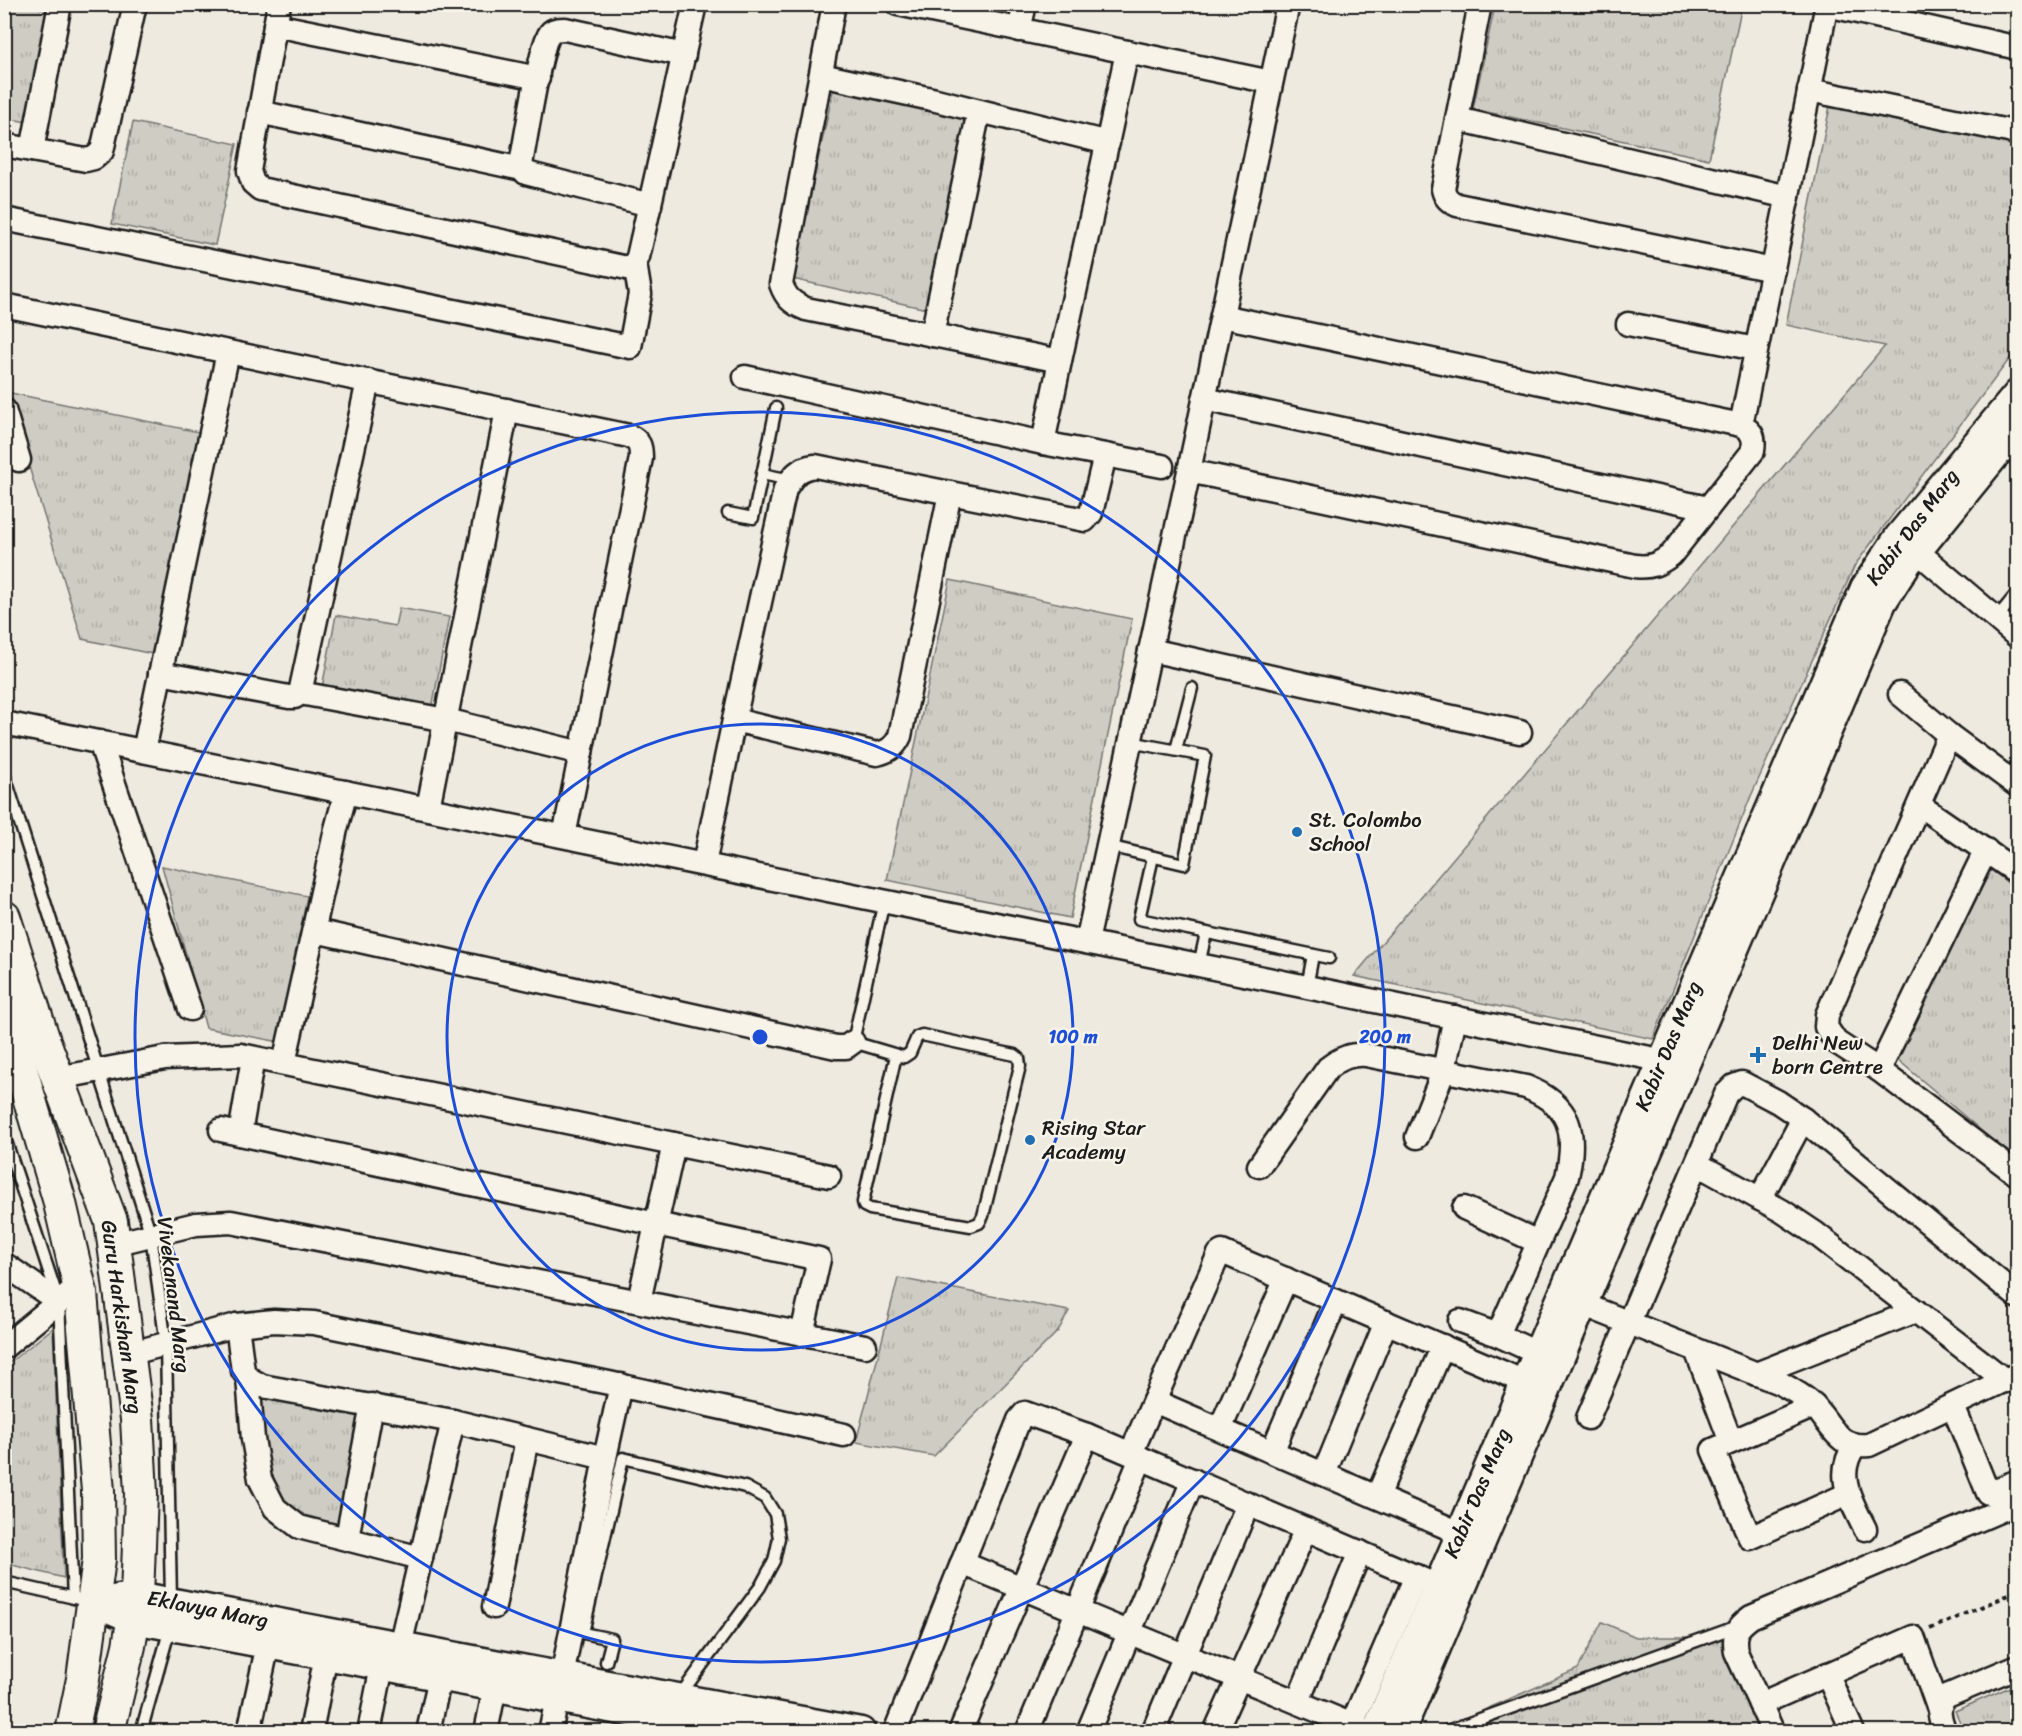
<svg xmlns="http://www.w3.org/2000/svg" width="2022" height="1736" font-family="Sriracha,sans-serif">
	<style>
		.park { fill: url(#park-tufts); stroke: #767470; stroke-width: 1.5 }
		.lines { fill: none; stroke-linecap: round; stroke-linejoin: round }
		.service-casing { stroke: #1c1c1c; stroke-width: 15 }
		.minor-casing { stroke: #1c1c1c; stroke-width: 27 }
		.tertiary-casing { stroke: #1c1c1c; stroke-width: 33 }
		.secondary-casing { stroke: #1c1c1c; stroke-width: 36 }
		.path { stroke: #1c1c1c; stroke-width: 4; stroke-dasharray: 4.5 4.5; stroke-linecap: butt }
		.service { stroke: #f7f3e8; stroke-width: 10 }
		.minor { stroke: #f7f3e8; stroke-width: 22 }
		.tertiary { stroke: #f7f3e8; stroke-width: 28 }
		.secondary { stroke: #f7f3e8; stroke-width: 32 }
		.ring { fill: none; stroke: #1d4ed8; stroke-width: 3 }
		.poi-dot { fill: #1f6fb2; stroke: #f7f3e8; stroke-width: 2 }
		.labels { text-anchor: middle; stroke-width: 5; stroke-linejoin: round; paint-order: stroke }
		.street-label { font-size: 21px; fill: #1c1c1c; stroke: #f7f3e8 }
		.poi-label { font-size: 21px; fill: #1c1c1c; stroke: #f7f3e8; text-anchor: start }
		.centre { fill: #1d4ed8; stroke: #f7f3e8; stroke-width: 3 }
		.ring-label { font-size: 18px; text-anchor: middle; font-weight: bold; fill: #1d4ed8; stroke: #f7f3e8; stroke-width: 5; stroke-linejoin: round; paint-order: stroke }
	</style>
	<defs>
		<pattern id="park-tufts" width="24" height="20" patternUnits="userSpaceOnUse" patternTransform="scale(1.5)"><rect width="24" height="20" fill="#cfccc3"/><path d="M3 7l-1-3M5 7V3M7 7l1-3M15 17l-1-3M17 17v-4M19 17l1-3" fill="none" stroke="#b1afa7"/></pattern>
	</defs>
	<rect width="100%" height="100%" fill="#eeeae0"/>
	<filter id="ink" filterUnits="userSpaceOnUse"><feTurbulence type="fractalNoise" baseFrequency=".0167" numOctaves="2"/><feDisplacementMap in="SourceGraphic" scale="12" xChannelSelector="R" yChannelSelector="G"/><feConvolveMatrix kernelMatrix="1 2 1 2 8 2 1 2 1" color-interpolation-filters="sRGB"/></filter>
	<g filter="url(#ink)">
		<g class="park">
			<polygon points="4,5 51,5 27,122 5,118"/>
			<polygon points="1495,5 1742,5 1709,159 1473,109"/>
			<polygon points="835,82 971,112 927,309 792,279"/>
			<polygon points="1830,106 2017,143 2017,349 1855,565 1751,796 1653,1039 1354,976 1885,346 1786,325"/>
			<polygon points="133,122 237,144 215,245 112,224"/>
			<polygon points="6,392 199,432 153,654 82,639"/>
			<polygon points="950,580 1132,619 1070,918 887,880"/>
			<polygon points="399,608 449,617 431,714 321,693 336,615 395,626"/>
			<polygon points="162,866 307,896 280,1042 206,1028"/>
			<polygon points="1991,869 2017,891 2017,1161 1897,1059"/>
			<polygon points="898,1278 1069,1311 1058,1331 934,1456 856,1442"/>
			<polygon points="53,1328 64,1578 4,1563 5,1366"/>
			<polygon points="261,1392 367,1415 344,1525 299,1517 272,1496 258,1452"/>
			<polygon points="1602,1622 1636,1637 1741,1637 1782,1732 1434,1732 1578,1669"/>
			<polygon points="2017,1684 2017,1731 1964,1731 1955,1711"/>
		</g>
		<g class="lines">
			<g class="service-casing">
				<g id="service">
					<polyline points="762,474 791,480"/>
					<polyline points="728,513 753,518 776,408"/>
					<polyline points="1996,619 2018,592"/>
					<polyline points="1176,750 1192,688"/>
					<polyline points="4,773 151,1235 166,1344 171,1600"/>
					<polyline points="1108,846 1184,864 1205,756 1130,742"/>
					<polyline points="1153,857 1139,919 1329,958"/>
					<polyline points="884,901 853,1042 904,1057 910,1053 917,1037 922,1035 1015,1055 1019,1058 1020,1066 983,1216 979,1223 971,1226 870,1209 864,1206 863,1202 896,1055"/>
					<polyline points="1199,965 1206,933"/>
					<polyline points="1307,987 1313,955"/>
					<polyline points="4,1135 59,1302 73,1598"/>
					<polyline points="4,1582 79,1599"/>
					<polyline points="606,1662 612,1639 583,1633 623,1458 745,1487 765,1498 775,1514 779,1538 774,1561 760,1587 680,1695"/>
					<polyline points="141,1732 170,1628"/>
					<polyline points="1444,1732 1738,1626"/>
				</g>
			</g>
			<g class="minor-casing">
				<g id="minor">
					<polyline points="279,4 249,171 253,183 260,189 627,268 635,263 638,257 695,4"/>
					<path d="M834,4L781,284C786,298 792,303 806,309L1060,361L1127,52"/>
					<polyline points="898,4 1271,82"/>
					<path d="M1480,4L1443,189C1445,198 1449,201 1457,205L1773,270"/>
					<polyline points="1827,5 2018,48"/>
					<polyline points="275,25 538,78"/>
					<polyline points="1019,30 1025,4"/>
					<polyline points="821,75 936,100 1108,143"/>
					<polyline points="1809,90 2018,133"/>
					<polyline points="259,112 522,169"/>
					<polyline points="1457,119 1788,197"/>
					<polyline points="4,145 86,160 94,158 102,151 135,4"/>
					<polyline points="32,150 60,4"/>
					<path d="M650,205L526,173L521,164C525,144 541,40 551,32C555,29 560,29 565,29L684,55"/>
					<polyline points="4,219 630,347 640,294 635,263"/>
					<path d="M4,305L629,436C640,441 641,447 641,458L564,836"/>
					<polyline points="1628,324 1756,349"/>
					<polyline points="932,335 979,111"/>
					<polyline points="745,377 1043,443 1162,466"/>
					<polyline points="1204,399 1708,508"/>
					<polyline points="4,410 19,460"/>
					<polyline points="1741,425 1827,4"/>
					<polyline points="1043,443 1060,361"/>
					<path d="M1189,471L1635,566C1651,568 1659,564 1671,555L1753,451C1755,437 1753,432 1741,425L1222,316"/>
					<polyline points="1905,541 2018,637"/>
					<polyline points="1150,650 1520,732"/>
					<polyline points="160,673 289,697 295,697 300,693 368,381"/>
					<polyline points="300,693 446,720 581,753"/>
					<polyline points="1900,694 1949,735 2018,786"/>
					<path d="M734,720L877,754C889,751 895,747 900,736L950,493"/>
					<polyline points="4,723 1307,987 1679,1064"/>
					<polyline points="100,742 190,1009"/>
					<polyline points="144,751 228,352"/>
					<polyline points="1919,805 2018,873"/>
					<polyline points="428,808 507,410"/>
					<polyline points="1986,850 1879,1070 2018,1175"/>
					<path d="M704,864L734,720L785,489C793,476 798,468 815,466L1085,520L1091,513L1105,455"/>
					<polyline points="315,931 836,1047 846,1047 853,1042"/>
					<polyline points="1087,942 1189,471 1288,4"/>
					<polyline points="284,1063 336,829 346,792"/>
					<polyline points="1879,1070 1836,1042 1826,1027 1827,1015 1949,735"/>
					<polyline points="58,1078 165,1058 241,1055 829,1176"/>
					<polyline points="221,1130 819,1259 802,1334"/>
					<polyline points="240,1134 253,1058"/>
					<polyline points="1417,1137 1444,1070 1455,1017"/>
					<polyline points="1697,1164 1782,1211 1815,1233 2006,1381"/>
					<path d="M1259,1166L1328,1068C1341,1058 1350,1054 1366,1055L1526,1087C1571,1105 1577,1131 1567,1177L1498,1335L1537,1353"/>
					<polyline points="1760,1199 1803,1119"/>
					<polyline points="1464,1208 1538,1242"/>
					<polyline points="114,1244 196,1224 231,1222 865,1346"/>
					<polyline points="4,1264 59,1302"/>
					<polyline points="639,1301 674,1144"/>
					<path d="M1582,1304L1782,1384C1793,1391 1805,1396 1814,1406C1833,1426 1836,1448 1869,1445L2018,1374"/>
					<polyline points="1460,1321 1498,1335"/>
					<polyline points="237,1325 243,1371 248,1378 262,1386 453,1421 605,1458 562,1677"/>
					<polyline points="4,1347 79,1285"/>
					<polyline points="1696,1350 1731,1442"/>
					<polyline points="128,1354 237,1325 274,1321 314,1323 609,1383 844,1435"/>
					<polyline points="1756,1374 1916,1311"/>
					<polyline points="248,1378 253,1439 260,1479 275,1508 299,1527 421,1558"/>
					<polyline points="1154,1401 1460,1533"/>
					<polyline points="1814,1406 1713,1450 1750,1538 1848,1494"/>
					<polyline points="1953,1406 1988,1493 2018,1481"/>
					<polyline points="1588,1418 1726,1094 1734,1086 1742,1083 1778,1102 1803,1119 2018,1297"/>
					<polyline points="1220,1429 1286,1279"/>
					<path d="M1855,1446C1834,1474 1851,1501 1865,1529"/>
					<polyline points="1272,1452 1336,1301"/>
					<polyline points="1131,1453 1219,1254 1222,1252 1525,1382"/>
					<polyline points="605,1458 621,1385"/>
					<polyline points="1324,1474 1386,1322"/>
					<polyline points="1377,1497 1443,1346"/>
					<polyline points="347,1538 372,1405"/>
					<polyline points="962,1563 1369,1732"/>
					<polyline points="494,1607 527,1439"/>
					<polyline points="400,1646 453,1421"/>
					<polyline points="1827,1674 1853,1732"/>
					<polyline points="1298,1701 1360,1552"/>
					<polyline points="1760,1704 1913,1637 1939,1710"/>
					<polyline points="1352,1724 1416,1576"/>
					<polyline points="249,1732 268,1644"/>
					<polyline points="311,1732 326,1655"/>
					<polyline points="369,1732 382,1666"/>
					<polyline points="428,1732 440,1677"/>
					<polyline points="486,1732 495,1687"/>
					<polyline points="550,1732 557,1699"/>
					<polyline points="895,1732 1019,1420 1025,1413 1087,1435 1438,1586"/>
					<polyline points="960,1732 1087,1435"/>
					<polyline points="1027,1732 1141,1458"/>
					<polyline points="1088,1732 1193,1480"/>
					<polyline points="1153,1732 1248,1504"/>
					<polyline points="1215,1732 1306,1529"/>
					<path d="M1773,1732L1736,1652C1733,1634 1736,1628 1751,1617L2018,1503"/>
					<path d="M1945,1732C1940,1719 1935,1706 1947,1696L2018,1666"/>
				</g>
			</g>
			<g class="tertiary-casing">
				<g id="tertiary">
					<polyline points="94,1603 137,1596 494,1664 861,1732"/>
					<polyline points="113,1610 134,1619 737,1732"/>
					<polyline points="1376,1732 1865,588 1899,537 2018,394"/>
					<polyline points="1400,1732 1882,602 1907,563 2018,427"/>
				</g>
			</g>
			<g class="secondary-casing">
				<g id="secondary">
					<polyline points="4,917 44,1041 111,1221 137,1419 141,1494 137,1596 129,1646 108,1732"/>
					<polyline points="4,1012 59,1199 81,1293 98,1491 99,1559 83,1679 72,1732"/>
				</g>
			</g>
			<polyline class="path" points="1930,1629 2018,1591"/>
			<use href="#service" class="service"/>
			<use href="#minor" class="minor"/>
			<use href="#tertiary" class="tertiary"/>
			<use href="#secondary" class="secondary"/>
		</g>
	</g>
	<g class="ring">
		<circle cx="760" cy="1037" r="313"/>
		<circle cx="760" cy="1037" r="625"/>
	</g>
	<g class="poi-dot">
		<circle cx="1297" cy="832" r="6"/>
		<path d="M1755 1046h6v6h6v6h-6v6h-6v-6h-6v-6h6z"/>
		<circle cx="1030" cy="1140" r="6"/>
	</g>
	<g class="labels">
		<g class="street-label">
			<text transform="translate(1912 527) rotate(-53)" y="7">Kabir Das Marg</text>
			<text transform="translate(1668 1046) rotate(-67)" y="7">Kabir Das Marg</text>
			<text transform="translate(174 1295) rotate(83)" y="7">Vivekanand Marg</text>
			<text transform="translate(122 1317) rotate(82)" y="7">Guru Harkishan Marg</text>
			<text transform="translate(1477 1493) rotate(-67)" y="7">Kabir Das Marg</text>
			<text transform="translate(208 1609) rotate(11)" y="7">Eklavya Marg</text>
		</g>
		<g class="poi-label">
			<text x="1309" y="827">St. Colombo<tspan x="1309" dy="24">School</tspan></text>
			<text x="1772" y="1050">Delhi New<tspan x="1772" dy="24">born Centre</tspan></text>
			<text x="1042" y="1135">Rising Star<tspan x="1042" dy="24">Academy</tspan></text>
		</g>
	</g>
	<circle cx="760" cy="1037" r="9" class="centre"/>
	<g class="ring-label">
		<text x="1073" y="1043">100 m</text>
		<text x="1385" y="1043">200 m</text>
	</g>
	<rect width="2022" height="1736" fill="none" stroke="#f7f3e8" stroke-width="24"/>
	<rect x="12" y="12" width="1998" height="1712" fill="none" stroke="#1c1c1c" stroke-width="2" filter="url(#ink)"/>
</svg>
